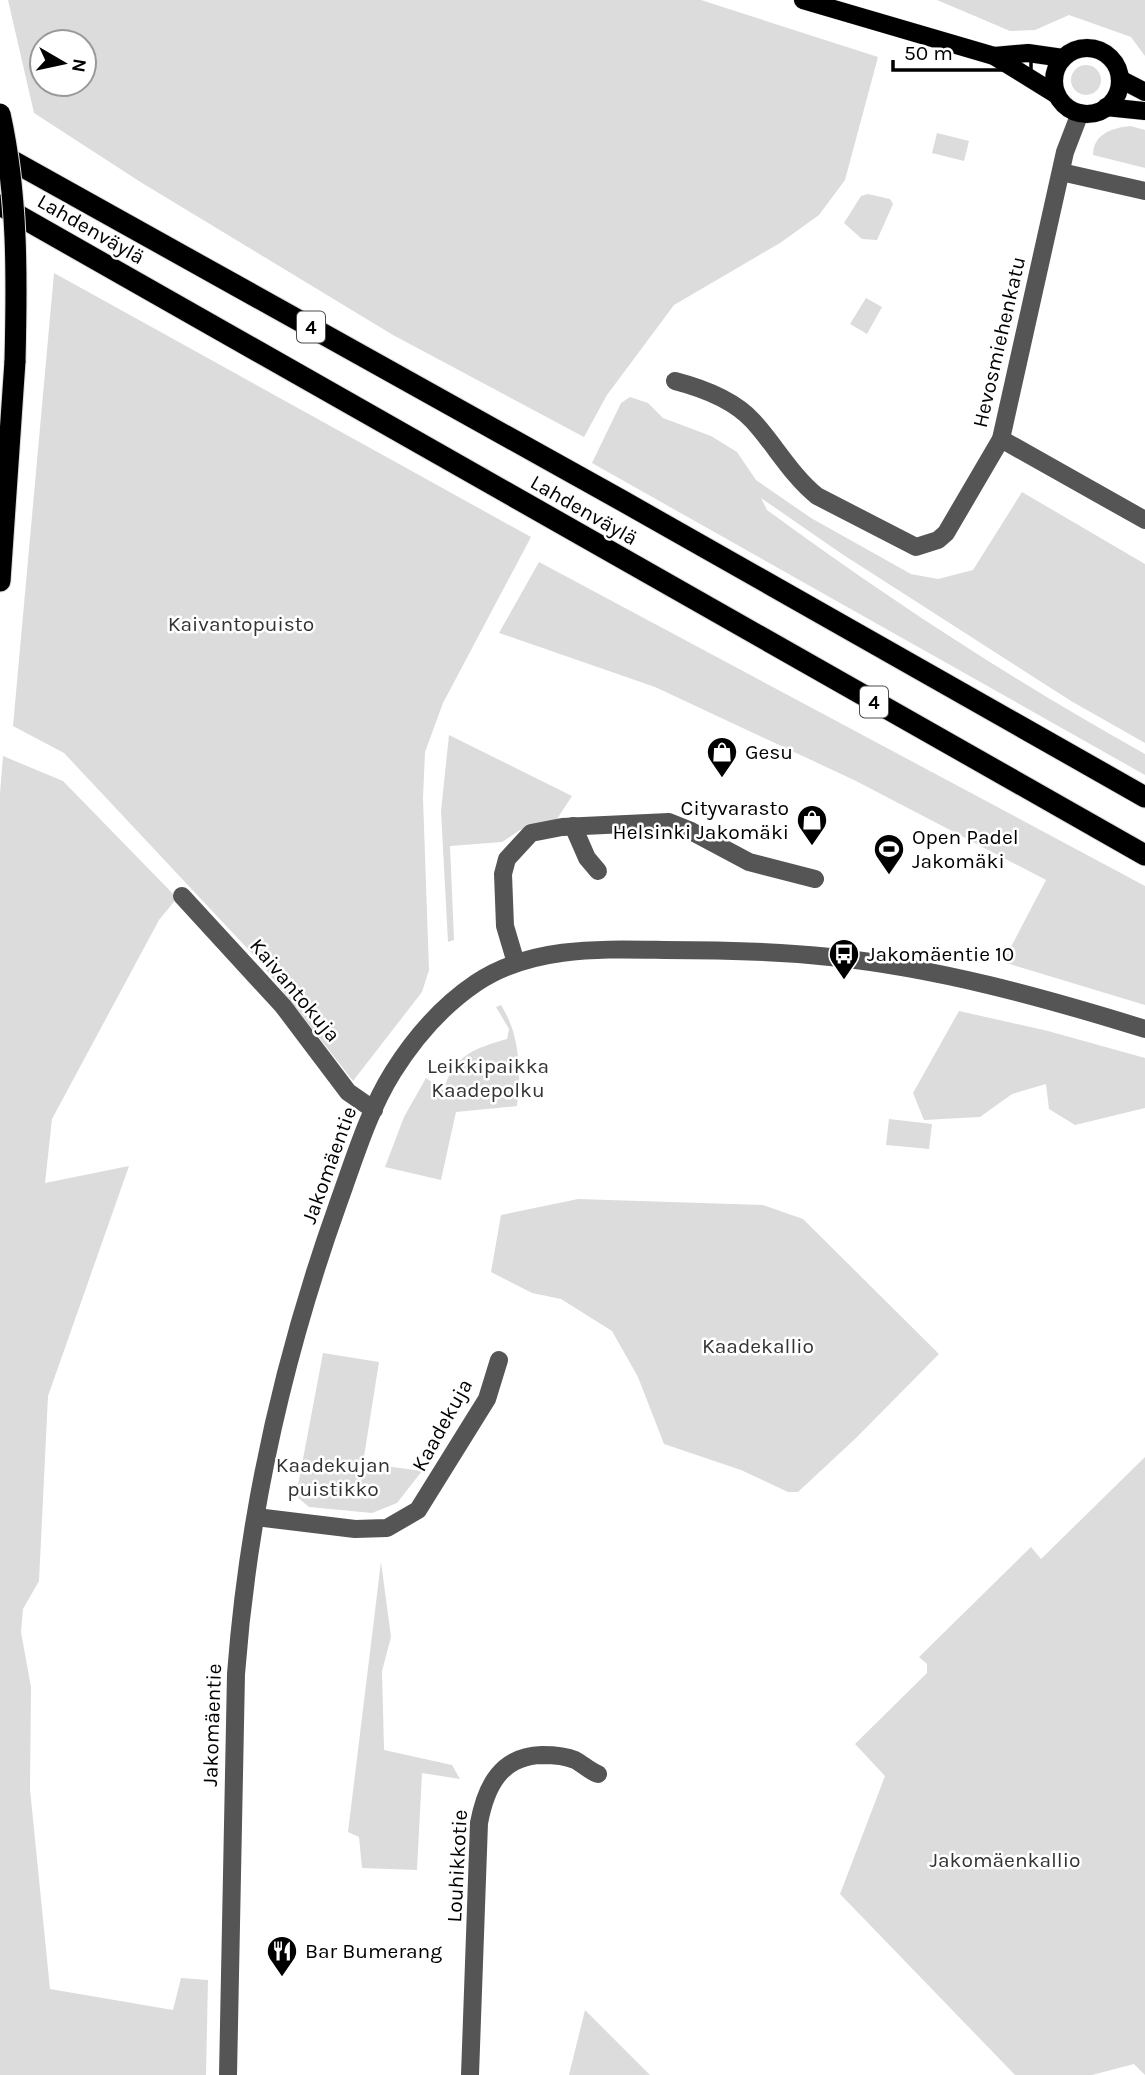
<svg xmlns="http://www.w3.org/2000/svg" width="1145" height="2075" font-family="Karla,sans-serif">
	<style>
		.green { fill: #dcdcdc; fill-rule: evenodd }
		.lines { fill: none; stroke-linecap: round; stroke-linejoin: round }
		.major-casing { stroke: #dbdbdb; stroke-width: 19 }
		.highway-casing { stroke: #dbdbdb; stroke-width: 23 }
		.minor { stroke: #555; stroke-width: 18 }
		.major { stroke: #000; stroke-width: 18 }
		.highway { stroke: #000; stroke-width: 21 }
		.highway-bridge-casing { stroke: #dbdbdb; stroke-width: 23; stroke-linecap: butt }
		.highway-bridge { stroke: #000; stroke-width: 21 }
		.labels { text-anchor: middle; stroke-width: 5; stroke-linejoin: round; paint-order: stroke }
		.shield { fill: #fff; stroke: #4c4c4c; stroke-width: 2 }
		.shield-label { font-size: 19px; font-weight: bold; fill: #000 }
		.street-label { font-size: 21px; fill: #000; stroke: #fff }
		.park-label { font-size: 21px; fill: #333; stroke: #fff }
		.poi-label { font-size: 21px; fill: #000; stroke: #fff; text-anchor: start }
	</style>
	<rect width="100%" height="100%" fill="#fff"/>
	<g class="green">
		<path d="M8,0H701L878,57L845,180L819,215L780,243L674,305L607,395L584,437L393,335L142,183L34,113ZM84,42V84H42V42Z"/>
		<polygon points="937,0 1145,0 1145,56 1131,37 1069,15 1035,30 1010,31"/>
		<circle cx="1086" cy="80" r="15"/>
		<path d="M1130,126L1145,130V168L1093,155C1093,134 1112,128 1130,126Z"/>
		<polygon points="937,133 969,141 964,161 932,153"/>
		<polygon points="868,194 890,199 893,204 877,240 862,239 844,223 861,196"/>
		<polygon points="54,273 531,537 443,703 425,752 423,798 429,970 422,992 353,1081 260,962 64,753 13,726"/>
		<polygon points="866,298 882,307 867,334 850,324"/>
		<path d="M630,397L648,403L663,418L711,436L737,452L756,480L811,518L911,574L938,579L973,570L1022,492L1145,564V743L1071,701L842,554L761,498L767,510C888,599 1014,681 1145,754V775L592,463L621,403Z"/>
		<polygon points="539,562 1145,886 1145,1005 1003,962 1046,880 856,781 655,687 499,633"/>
		<polygon points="449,735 572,796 557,819 520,830 502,842 450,846 454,940 448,942 441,811"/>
		<polygon points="3,756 63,781 177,898 159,920 52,1119 45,1183 129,1166 48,1396 39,1581 23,1609 21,1632 31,1687 30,1789 50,1989 173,2010 181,1978 208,1980 206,2075 0,2075 0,794"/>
		<path d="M501,1005C520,1035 521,1070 517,1106L456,1112L441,1180L385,1167L404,1117L426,1078L443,1090C456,1054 473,1049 507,1039L509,1029L496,1007Z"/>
		<polygon points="959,1011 1048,1031 1145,1058 1145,1108 1075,1125 1049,1109 1046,1084 1012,1094 980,1117 924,1120 913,1093"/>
		<polygon points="889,1119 932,1124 929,1149 886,1145"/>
		<polygon points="578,1199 763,1205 803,1219 939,1354 856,1438 798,1492 788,1492 741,1470 664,1444 638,1377 612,1331 561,1299 532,1293 491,1272 501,1215"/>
		<polygon points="323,1353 379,1362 363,1463 422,1471 397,1503 372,1513 309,1507 296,1496"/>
		<polygon points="1145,1457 1145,2075 1134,2064 1092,2075 1015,2075 840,1894 885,1776 855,1744 927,1673 927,1664 919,1657 1031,1547 1041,1559"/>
		<polygon points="381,1562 391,1637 382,1671 384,1750 452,1765 460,1779 422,1773 417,1870 362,1868 359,1837 348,1832"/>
		<polygon points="585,2010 650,2075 569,2075"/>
	</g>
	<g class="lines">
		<g class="major-casing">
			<g id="major">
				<polyline points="803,0 994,56 1057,95"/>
				<circle cx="1087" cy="81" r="33"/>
				<polyline points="994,56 1028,53 1063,58"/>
				<polyline points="1120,79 1145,92"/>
				<polyline points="1106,107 1145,111"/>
			</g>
		</g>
		<g class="highway-casing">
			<g id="highway">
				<polyline points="0,154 621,500 1145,797"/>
				<polyline points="0,205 1145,855"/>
				<polyline points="0,581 15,361"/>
			</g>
		</g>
		<g class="minor">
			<polyline points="1061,172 1145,191"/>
			<path d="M675,381C702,388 733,399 753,421C775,445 791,475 817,496L916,547L938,540L946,533L1001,439L1065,152L1080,113"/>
			<polyline points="1001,439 1145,520"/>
			<polyline points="573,826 587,858 598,871"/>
			<polyline points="182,896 283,1006 348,1092 374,1110"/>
			<polyline points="516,963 505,926 503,874 507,859 531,833 562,827 669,822 689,830 749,862 815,879"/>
			<polyline points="256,1517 355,1529 387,1528 418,1510 487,1399 499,1360"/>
			<path d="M228,2075L236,1674C248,1514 284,1355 338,1204C354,1160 368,1112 393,1072C415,1037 442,1006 476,983C531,946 601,949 664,950C719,950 775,951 830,957C937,968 1042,997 1145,1029"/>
			<path d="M470,2075L479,1823C486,1786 501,1756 542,1755C552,1755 566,1756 575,1760C583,1764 589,1771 598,1774"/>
		</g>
		<use href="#major" class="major"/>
		<use href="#highway" class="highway"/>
		<g class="highway-bridge-casing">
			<path id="highway-bridge" d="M0,114C18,195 17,279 15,361"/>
		</g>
		<use href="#highway-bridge" class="highway-bridge"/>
	</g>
	<defs>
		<g id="shop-pin" transform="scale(1.575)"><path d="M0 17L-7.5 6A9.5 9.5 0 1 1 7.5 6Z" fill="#000" stroke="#fff"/><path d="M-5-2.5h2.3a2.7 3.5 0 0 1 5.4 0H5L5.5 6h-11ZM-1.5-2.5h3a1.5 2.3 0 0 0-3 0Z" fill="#fff"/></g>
		<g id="stadium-pin" transform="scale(1.575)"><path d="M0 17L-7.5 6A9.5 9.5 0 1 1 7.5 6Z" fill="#000" stroke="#fff"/><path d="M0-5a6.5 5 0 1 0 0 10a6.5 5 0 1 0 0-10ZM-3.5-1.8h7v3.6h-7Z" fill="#fff"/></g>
		<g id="bus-pin" transform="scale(1.575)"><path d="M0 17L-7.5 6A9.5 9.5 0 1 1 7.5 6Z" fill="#000" stroke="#fff"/><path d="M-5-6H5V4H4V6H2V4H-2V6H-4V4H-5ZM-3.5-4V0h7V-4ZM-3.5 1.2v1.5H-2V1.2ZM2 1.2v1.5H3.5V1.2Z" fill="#fff"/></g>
		<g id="restaurant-pin" transform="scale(1.575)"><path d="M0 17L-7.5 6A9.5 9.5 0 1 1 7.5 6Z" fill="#000" stroke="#fff"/><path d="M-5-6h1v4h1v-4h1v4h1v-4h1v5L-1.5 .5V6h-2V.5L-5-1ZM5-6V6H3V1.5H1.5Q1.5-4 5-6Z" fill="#fff"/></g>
	</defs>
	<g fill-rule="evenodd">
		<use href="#shop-pin" x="722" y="752"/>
		<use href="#shop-pin" x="812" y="820"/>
		<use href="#stadium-pin" x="889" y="849"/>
		<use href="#bus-pin" x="844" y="954"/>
		<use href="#restaurant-pin" x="282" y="1951"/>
	</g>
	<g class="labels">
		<g class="shield">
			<rect x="297" y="311.5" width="28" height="31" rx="5"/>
			<rect x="860" y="686.5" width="28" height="31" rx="5"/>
		</g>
		<g class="shield-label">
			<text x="311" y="334">4</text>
			<text x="874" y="709">4</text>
		</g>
		<g class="street-label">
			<text transform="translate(91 229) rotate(30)" y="7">Lahdenväylä</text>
			<text transform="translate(999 342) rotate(-77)" y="7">Hevosmiehenkatu</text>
			<text transform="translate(584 510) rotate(30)" y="7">Lahdenväylä</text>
			<text transform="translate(295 990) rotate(50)" y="7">Kaivantokuja</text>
			<text transform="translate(329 1165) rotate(-70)" y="7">Jakomäentie</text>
			<text transform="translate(442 1425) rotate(-61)" y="7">Kaadekuja</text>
			<text transform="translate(212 1725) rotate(-88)" y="7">Jakomäentie</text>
			<text transform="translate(457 1866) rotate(-87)" y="7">Louhikkotie</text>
		</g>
		<g class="park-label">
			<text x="241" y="631">Kaivantopuisto</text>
			<text x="488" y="1073">Leikkipaikka<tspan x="488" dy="24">Kaadepolku</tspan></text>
			<text x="758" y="1353">Kaadekallio</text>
			<text x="333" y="1472">Kaadekujan<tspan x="333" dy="24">puistikko</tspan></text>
			<text x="1005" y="1867">Jakomäenkallio</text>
		</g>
		<g class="poi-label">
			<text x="745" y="759">Gesu</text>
			<text x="789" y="815" text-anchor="end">Cityvarasto<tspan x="789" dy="24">Helsinki Jakomäki</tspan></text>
			<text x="912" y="844">Open Padel<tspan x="912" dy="24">Jakomäki</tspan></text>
			<text x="867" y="961">Jakomäentie 10</text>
			<text x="305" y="1958">Bar Bumerang</text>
		</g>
	</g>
	<g transform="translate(63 63) rotate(99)"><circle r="33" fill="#ffffff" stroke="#999999" stroke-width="2"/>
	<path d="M0-5L12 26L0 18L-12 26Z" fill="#000000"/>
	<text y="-10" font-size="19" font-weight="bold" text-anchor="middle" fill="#000000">N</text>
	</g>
	<path d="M893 60v10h138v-10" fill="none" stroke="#000000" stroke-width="3.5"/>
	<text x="904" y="60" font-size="21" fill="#000000" stroke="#ffffff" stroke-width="5" paint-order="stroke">50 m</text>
</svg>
